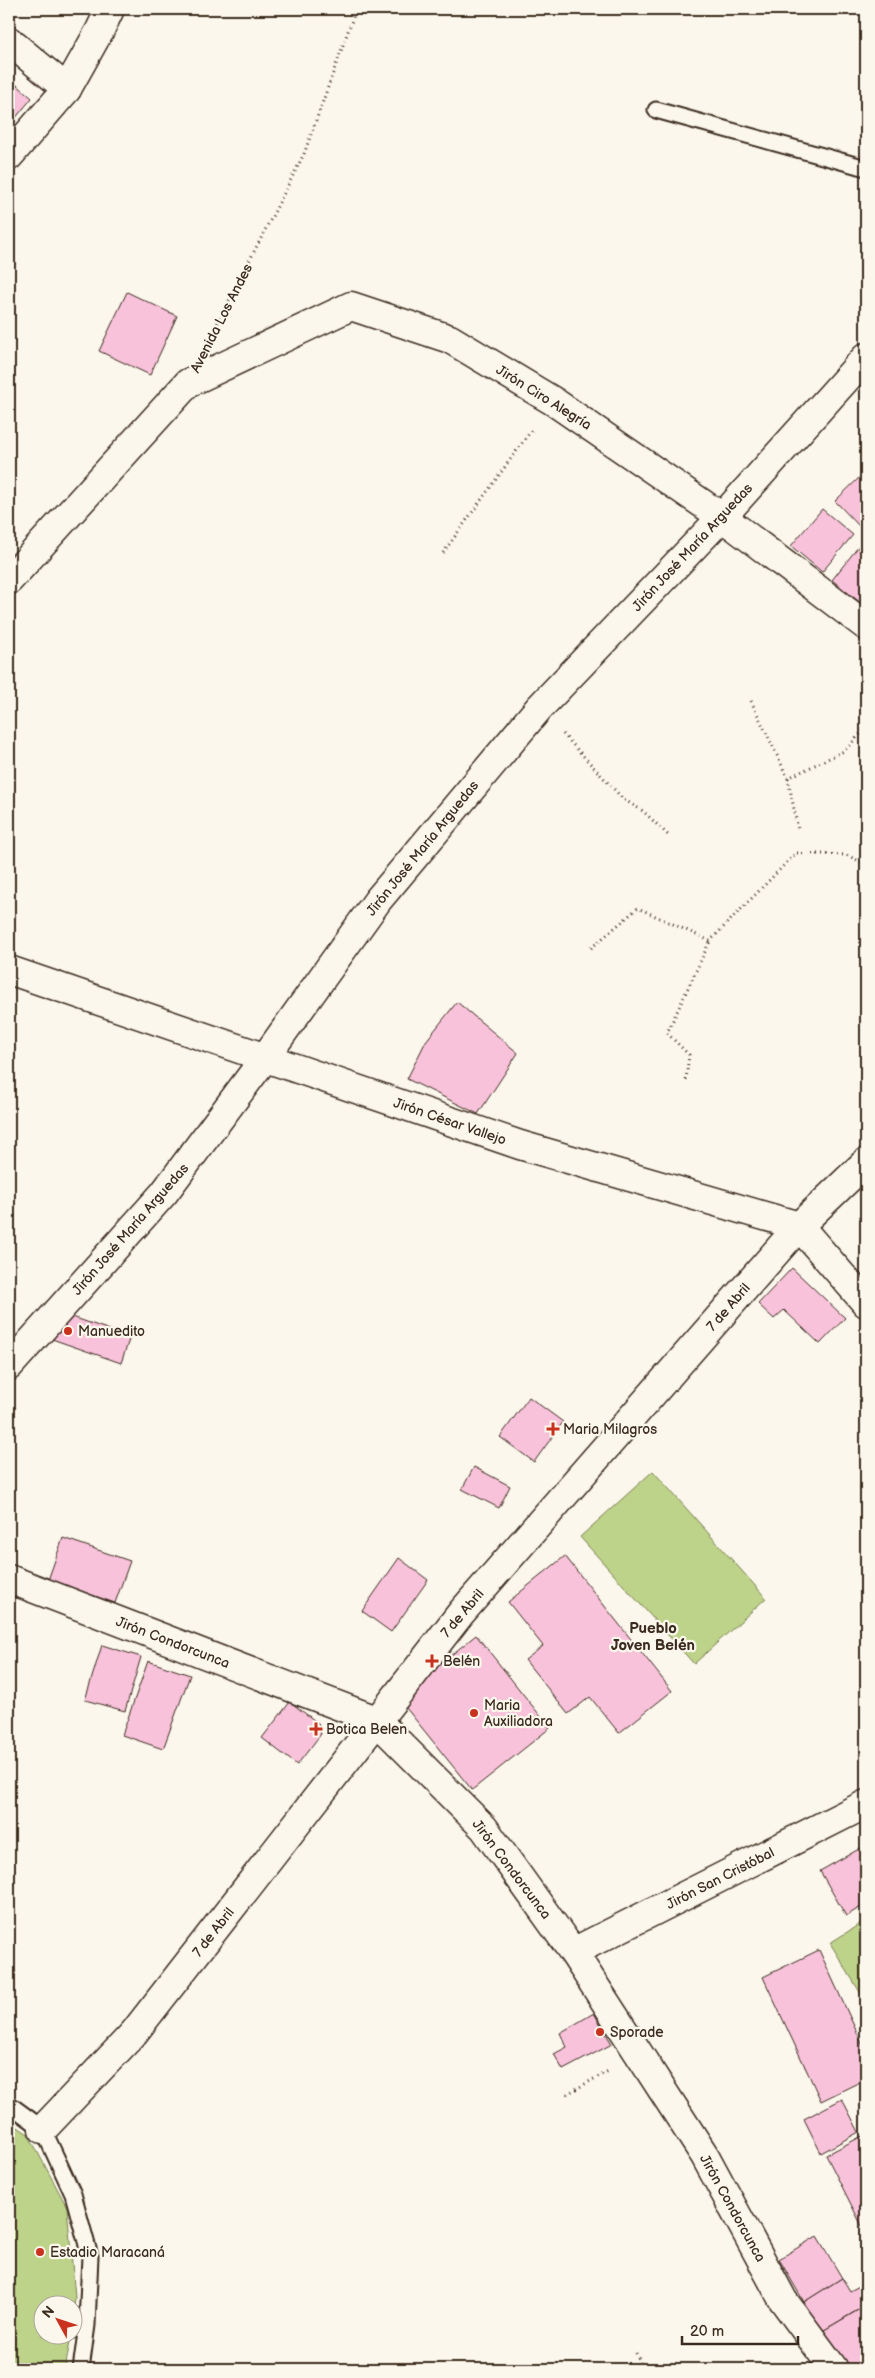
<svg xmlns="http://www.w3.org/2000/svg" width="875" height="2378" font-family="'Balsamiq Sans',sans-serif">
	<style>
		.green { fill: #bdd389; stroke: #7c7e54 }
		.building { fill: #f9c2db; stroke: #3b2a1e }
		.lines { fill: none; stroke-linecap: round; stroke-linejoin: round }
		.service-casing { stroke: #3b2a1e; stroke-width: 19 }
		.minor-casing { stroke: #3b2a1e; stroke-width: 31 }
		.path { stroke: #3b2a1e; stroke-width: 3; stroke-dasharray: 1 4; stroke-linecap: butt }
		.service { stroke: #fbf7ec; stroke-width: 15 }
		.minor { stroke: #fbf7ec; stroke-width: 28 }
		.poi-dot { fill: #c8321e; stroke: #fbf7ec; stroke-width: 2 }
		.labels { text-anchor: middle; stroke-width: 4.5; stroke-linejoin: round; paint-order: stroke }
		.street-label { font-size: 14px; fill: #3b2a1e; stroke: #fbf7ec }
		.poi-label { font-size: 14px; fill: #3b2a1e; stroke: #fbf7ec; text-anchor: start }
		.neighbourhood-label { font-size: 15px; font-weight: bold; fill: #3b2a1e; stroke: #fbf7ec }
	</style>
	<rect width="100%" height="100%" fill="#fbf7ec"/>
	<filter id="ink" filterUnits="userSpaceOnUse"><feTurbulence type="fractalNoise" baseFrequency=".02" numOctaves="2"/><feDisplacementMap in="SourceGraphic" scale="10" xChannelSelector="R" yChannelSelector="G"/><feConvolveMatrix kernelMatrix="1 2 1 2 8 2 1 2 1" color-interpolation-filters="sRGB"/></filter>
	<g filter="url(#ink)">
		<g class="green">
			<polygon points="653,1471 766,1598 694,1664 580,1537"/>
			<polygon points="866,1920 866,2002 830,1943"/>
			<polygon points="9,2121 28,2134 67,2207 75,2297 73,2320 72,2306 42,2306 42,2336 71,2336 65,2369 9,2369"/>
		</g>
		<g class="building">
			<polygon points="9,78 32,98 9,126"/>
			<polygon points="127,292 177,316 150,375 99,351"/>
			<polygon points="861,476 866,481 866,526 863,530 835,501"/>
			<polygon points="822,509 853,535 822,572 791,546"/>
			<polygon points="866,537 866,596 861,603 832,580"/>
			<polygon points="457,1002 518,1053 478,1114 407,1079 426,1041"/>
			<polygon points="792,1268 845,1318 820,1344 784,1310 774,1319 758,1304"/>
			<polygon points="61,1313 130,1337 121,1363 52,1339"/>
			<polygon points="529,1397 563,1422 534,1462 500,1437"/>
			<polygon points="474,1467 510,1486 499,1508 462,1489"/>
			<polygon points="63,1538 130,1561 115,1603 48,1580"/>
			<polygon points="565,1556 672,1691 619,1733 590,1697 568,1714 525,1660 543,1646 508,1602"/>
			<polygon points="399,1558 428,1580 391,1632 362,1611"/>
			<polygon points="476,1635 550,1728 472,1790 398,1698"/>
			<polygon points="102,1645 141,1657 125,1711 85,1700"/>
			<polygon points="148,1661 190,1675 163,1749 122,1735"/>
			<polygon points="290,1702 318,1723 321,1734 297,1765 262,1738"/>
			<polygon points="866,1845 866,1904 846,1916 820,1871"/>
			<polygon points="819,1950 866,2052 866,2079 821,2101 763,1977"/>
			<polygon points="594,2013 612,2044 563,2070 554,2054 567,2047 560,2033"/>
			<polygon points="842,2099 859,2132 821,2153 804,2119"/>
			<polygon points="866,2134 866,2234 826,2155"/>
			<polygon points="817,2236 842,2278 804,2302 779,2259"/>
			<polygon points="842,2278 850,2291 863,2284 866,2291 866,2305 821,2332 804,2302"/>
			<polygon points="860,2309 866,2319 866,2369 843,2369 821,2332"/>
		</g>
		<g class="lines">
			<g class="service-casing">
				<g id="service">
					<polyline points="656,110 866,168"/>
					<polyline points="9,2104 43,2129 73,2194 90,2256 87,2325 81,2369"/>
				</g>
			</g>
			<g class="minor-casing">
				<g id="minor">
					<polyline points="9,41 67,89"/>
					<polyline points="9,156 67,89 100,30 110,9"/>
					<polyline points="9,580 188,383 351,306 450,339 553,401 722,517 866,626"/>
					<polyline points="9,970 520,1145 799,1226 866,1303"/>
					<polyline points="9,1366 164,1193 264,1059 378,900 539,708 722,517 866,357"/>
					<polyline points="9,1579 376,1720 484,1828 573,1952 705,2156 783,2300 834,2369"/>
					<polyline points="573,1952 866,1804"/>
					<polyline points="43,2129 133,2034 461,1613 799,1226 866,1162"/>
				</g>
			</g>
			<g class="path">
				<polyline points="213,332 304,154 356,9"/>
				<polyline points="443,553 533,428"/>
				<polyline points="751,701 788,778 844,751 866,728"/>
				<polyline points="563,734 623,799 643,811 669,836"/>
				<polyline points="788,778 798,830"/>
				<polyline points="591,948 638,908 710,941 796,853 846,855 866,864"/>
				<polyline points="686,1080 689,1055 667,1033 710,941"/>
				<polyline points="567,2094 610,2070"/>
				<polyline points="636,2353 643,2369"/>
			</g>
			<use href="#service" class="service"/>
			<use href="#minor" class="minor"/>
		</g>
	</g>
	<g class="poi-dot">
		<circle cx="68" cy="1331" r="5"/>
		<path d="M550.5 1421.5h5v5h5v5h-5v5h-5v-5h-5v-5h5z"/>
		<path d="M429.5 1653.5h5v5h5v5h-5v5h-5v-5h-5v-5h5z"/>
		<circle cx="474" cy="1713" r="5"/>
		<path d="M313.5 1721.5h5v5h5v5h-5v5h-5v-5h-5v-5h5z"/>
		<circle cx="600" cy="2032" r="5"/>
		<circle cx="40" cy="2252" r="5"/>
	</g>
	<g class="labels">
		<g class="street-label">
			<text transform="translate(221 318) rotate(-63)" y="5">Avenida Los Andes</text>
			<text transform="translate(544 397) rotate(32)" y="5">Jirón Ciro Alegría</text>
			<text transform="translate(692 547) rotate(-47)" y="5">Jirón José María Arguedas</text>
			<text transform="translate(422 848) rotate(-51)" y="5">Jirón José María Arguedas</text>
			<text transform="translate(450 1121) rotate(19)" y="5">Jirón César Vallejo</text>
			<text transform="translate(130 1229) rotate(-49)" y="5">Jirón José María Arguedas</text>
			<text transform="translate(728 1307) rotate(-49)" y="5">7 de Abril</text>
			<text transform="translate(462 1613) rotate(-50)" y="5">7 de Abril</text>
			<text transform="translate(173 1642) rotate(21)" y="5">Jirón Condorcunca</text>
			<text transform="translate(512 1869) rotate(53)" y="5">Jirón Condorcunca</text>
			<text transform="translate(720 1878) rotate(-27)" y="5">Jirón San Cristóbal</text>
			<text transform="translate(213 1932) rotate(-52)" y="5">7 de Abril</text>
			<text transform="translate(733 2208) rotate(61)" y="5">Jirón Condorcunca</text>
		</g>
		<g class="poi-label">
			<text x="78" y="1336">Manuedito</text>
			<text x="563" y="1434">Maria Milagros</text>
			<text x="443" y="1666">Belén</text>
			<text x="484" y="1710">Maria<tspan x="484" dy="16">Auxiliadora</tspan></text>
			<text x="326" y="1734">Botica Belen</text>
			<text x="610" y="2037">Sporade</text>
			<text x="50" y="2257">Estadio Maracaná</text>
		</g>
		<g class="neighbourhood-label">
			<text x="653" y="1633">Pueblo<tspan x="653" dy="17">Joven Belén</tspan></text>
		</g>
	</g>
	<rect width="875" height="2378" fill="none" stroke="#fbf7ec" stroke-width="30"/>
	<rect x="15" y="15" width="845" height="2348" fill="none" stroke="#3b2a1e" stroke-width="2" filter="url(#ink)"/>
	<g transform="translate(58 2320) rotate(310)"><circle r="24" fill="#fbf7ec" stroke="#aea59a"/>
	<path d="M0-4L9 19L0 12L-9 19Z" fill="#c8321e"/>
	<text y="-8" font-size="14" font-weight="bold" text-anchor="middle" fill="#3b2a1e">N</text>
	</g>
	<path d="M682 2336v8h116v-8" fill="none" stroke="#3b2a1e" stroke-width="2.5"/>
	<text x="690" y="2336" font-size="15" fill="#3b2a1e" stroke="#fbf7ec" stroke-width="4" paint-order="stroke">20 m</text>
</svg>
